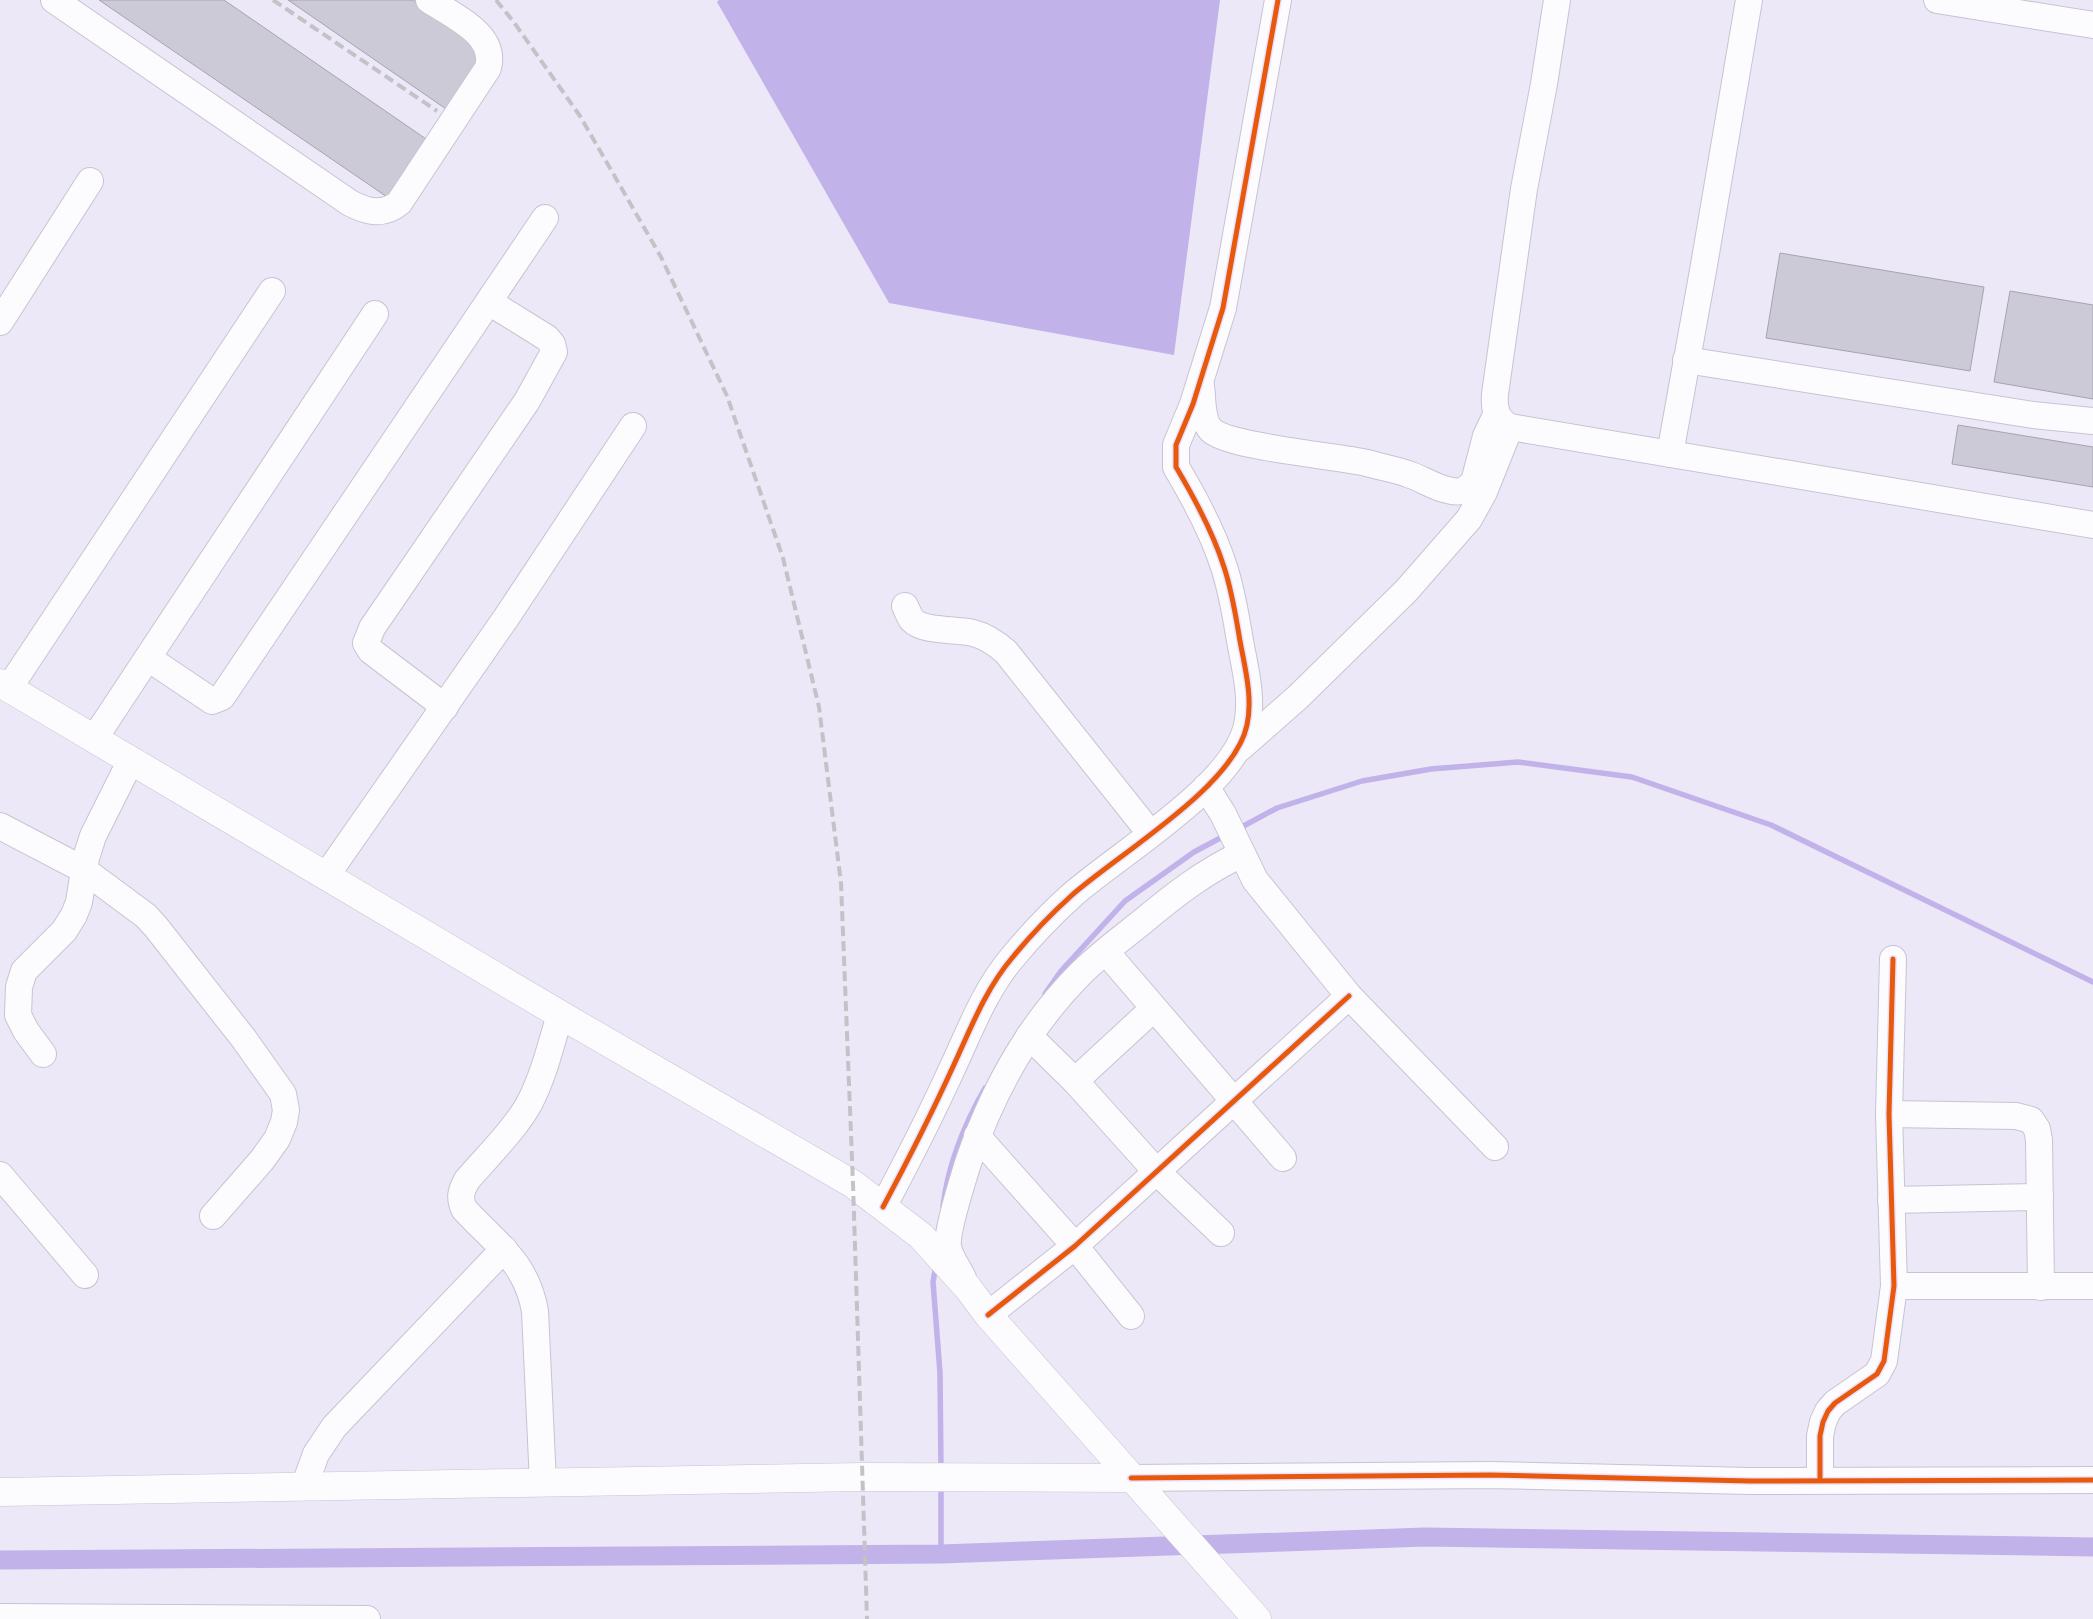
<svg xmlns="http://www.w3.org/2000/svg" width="2093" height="1619" font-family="'Alegreya Sans',sans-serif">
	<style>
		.water { fill: #c1b2ea }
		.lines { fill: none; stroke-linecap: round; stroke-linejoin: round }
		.stream { stroke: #c1b2ea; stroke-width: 5.5 }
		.canal { stroke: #c1b2ea; stroke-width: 19 }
		.building { fill: #cdcad7; stroke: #a6a3af }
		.minor-casing { stroke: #c7c4d1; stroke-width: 28 }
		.major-casing { stroke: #c7c4d1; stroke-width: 29 }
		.minor { stroke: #fcfcfe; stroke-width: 26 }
		.major { stroke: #fcfcfe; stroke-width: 28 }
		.rail { stroke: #c3c3c7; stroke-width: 4; stroke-dasharray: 10 5; stroke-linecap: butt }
		.cycleway-casing { stroke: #e8e2fe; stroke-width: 8 }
		.cycleway { stroke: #e8590c; stroke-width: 5 }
	</style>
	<rect width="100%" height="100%" fill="#ece8f8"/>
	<polygon class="water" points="719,0 1220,0 1174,355 889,303 717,2"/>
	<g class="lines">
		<g class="stream">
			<polyline points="1238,829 1277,808 1362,781 1431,769 1518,762 1632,777 1771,825 2093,982"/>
			<polyline points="1045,994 1061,971 1125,901 1194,852 1226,835"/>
			<path d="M943,1206C948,1165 965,1123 985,1088"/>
			<polyline points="936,1264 933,1282 940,1373 941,1470"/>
			<polyline points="941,1484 941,1554"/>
		</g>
		<polyline class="canal" points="0,1560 941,1554 1425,1537 2093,1547"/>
	</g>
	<g class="building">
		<polygon points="99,0 224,0 429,141 390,199"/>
		<polygon points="288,0 413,0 489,52 449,111"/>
		<polygon points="1780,253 1984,287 1970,371 1766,338"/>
		<polygon points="2010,291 2093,305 2093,399 1994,382"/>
		<polygon points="1958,425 2093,447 2093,487 1952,464"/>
	</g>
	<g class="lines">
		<g class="minor-casing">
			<g id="minor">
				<path d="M54,0L350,203C367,212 383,216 399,203L488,68C497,34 453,16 429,0"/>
				<path d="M1557,0L1544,84L1524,189L1495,394C1494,409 1496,420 1510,427L2093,525"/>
				<polyline points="1937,0 2093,25"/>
				<polyline points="0,322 90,181"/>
				<polyline points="1686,360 2033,415 2093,421"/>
				<path d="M1201,386C1203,399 1201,420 1211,430C1228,447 1337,456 1367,463C1380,467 1394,469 1408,474C1424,479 1444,494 1462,491C1467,489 1470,486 1474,482L1486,436L1496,415"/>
				<polyline points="1670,454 1704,265 1749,0"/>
				<path d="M905,606C907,610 909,616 912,620C923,632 958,629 973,633C985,636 997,644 1006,652L1150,833"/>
				<polyline points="148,658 212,701 222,697 545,218"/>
				<polyline points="9,688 272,291"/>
				<polyline points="445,707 371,651 366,643 372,628 527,401 554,352 552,344 547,338 489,302"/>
				<polyline points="94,739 375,314"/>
				<polyline points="1240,748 1298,697 1406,591 1469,519 1484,492 1510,427"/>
				<polyline points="1206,787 1223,814 1255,880 1349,996 1495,1147"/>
				<polyline points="0,826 84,870 146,916 156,927 244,1039 283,1094 286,1110 284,1122 277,1139 262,1160 213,1216"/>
				<polyline points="326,876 506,618 633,426"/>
				<polyline points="1106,952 1283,1158"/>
				<polyline points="1029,1036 1075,1081 1156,1171 1221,1233"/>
				<polyline points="43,1054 26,1031 18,1015 19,987 24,971 64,931 74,915 79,902 86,858 93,836 131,760"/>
				<polyline points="1075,1081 1153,1009"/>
				<polyline points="1889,1114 2016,1116 2031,1120 2037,1129 2039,1140 2041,1287"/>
				<polyline points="977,1136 1075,1246 1131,1316"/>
				<polyline points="0,1175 85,1275"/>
				<polyline points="1891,1200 2040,1197"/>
				<path d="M883,1207C907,1162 930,1117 951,1071C969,1033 984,991 1012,958C1030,936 1050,915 1071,896C1118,854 1234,787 1247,725C1253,698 1245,668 1240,641C1236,617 1232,591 1224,567C1213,532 1195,499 1176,467V445L1193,404L1223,308L1278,0"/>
				<path d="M963,1278C958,1268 950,1257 948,1247C946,1232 963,1179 968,1163C992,1092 1028,1026 1081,973C1100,954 1122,938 1142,922C1173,896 1205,871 1242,854"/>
				<polyline points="1894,1286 2093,1286"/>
				<polyline points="988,1315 1075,1246 1349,996"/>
				<polyline points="1131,1478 1491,1475 1750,1481 2093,1480"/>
				<polyline points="1820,1480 1820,1436 1823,1422 1828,1411 1835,1403 1877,1374 1884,1361 1894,1286 1889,1114 1893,959"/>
				<path d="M543,1483L535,1311C526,1261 495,1243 464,1209C459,1197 461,1191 467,1180C486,1158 517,1127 530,1102C544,1075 551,1044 560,1015"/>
				<polyline points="304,1487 316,1454 334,1427 504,1249"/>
				<polyline points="0,1617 367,1619"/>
			</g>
		</g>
		<g class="major-casing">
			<g id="major">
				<polyline points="0,683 571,1021 853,1184 921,1236 968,1288 988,1315 1257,1619"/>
				<polyline points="0,1492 861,1477 1131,1478"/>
			</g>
		</g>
		<use href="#minor" class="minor"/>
		<use href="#major" class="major"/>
		<g class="rail">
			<polyline points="273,0 437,111"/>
			<polyline points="496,0 513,21 580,116 661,257 727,396 783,558 819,707 841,883 853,1184 867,1619"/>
		</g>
		<g class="cycleway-casing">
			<g id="cycleway">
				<path d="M883,1207C907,1162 930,1117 951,1071C969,1033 984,991 1012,958C1030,936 1050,915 1071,896C1118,854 1234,787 1247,725C1253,698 1245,668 1240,641C1236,617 1232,591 1224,567C1213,532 1195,499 1176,467V445L1193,404L1223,308L1278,0"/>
				<polyline points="988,1315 1075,1246 1349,996"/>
				<polyline points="1131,1478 1491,1475 1750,1481 2093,1480"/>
				<polyline points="1820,1480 1820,1436 1823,1422 1828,1411 1835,1403 1877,1374 1884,1361 1894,1286 1889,1114 1893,959"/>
			</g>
		</g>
		<use href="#cycleway" class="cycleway"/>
	</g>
</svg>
